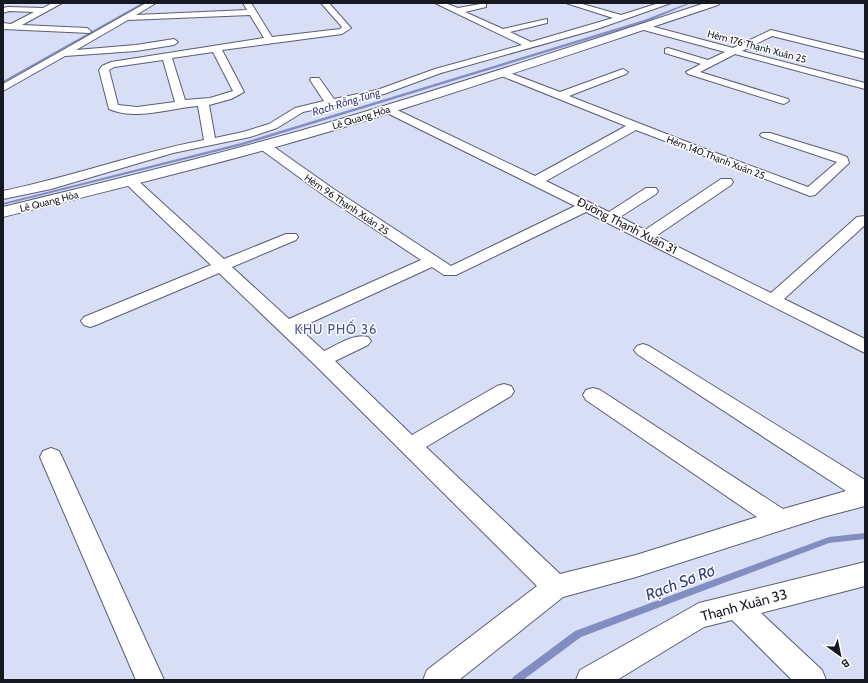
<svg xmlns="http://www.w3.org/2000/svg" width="868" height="683" font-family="Cabin,sans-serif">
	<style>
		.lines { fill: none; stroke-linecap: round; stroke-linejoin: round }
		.stream { fill: #828dc2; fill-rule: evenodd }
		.street-casing { stroke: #595e73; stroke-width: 2 }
		.secondary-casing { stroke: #595e73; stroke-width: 2 }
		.street { fill: #fff; fill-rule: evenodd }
		.secondary { fill: #fff; fill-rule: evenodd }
		.labels { text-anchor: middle; stroke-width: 3; stroke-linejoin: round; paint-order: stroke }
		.far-street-label { font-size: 10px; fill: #171922; stroke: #fff }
		.far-water-label { font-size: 11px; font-style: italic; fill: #343c7e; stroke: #fff }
		.street-label { font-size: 12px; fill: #171922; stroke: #fff }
		.neighbourhood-label { font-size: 13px; letter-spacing: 1px; fill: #48528f; stroke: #fff }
		.near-street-label { font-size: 14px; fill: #171922; stroke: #fff }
		.near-water-label { font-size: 16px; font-style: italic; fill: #343c7e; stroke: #fff }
	</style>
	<rect width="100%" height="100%" fill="#d8def6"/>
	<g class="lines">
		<g class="stream">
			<polygon points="142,3 145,3 3,83 3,81"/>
			<polygon points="688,3 691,3 646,22 243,145 3,205 3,203 241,143 644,20"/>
			<polygon points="865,533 865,539 829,543 581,637 523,680 512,680 513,677 575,631 829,537"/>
		</g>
		<g class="street-casing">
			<g id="street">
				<polygon points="52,3 62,3 22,25 87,28 91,31 90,33 3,29 3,23 11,24 34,12 9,11 3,13 3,8 8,7 43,8"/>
				<path d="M146,3H156L136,15L247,10L243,3H251L272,37L340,29L342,27L321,3H329L351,28L342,34L222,50L244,92L231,99L209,105L215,138L243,132L269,124L295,108L324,101L310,80L311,78H319L334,99L377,90L435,69L522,45L435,3H445L458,8L486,3V7L465,12L503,29L547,19V23L510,32L531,42L613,18L566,3H579L621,15L659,3H671L597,29L441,73L384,94L303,112L277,128L250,137L173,153L51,189L3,199V191C71,177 136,153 204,140L198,106C170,108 136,121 109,109L99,70L102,66L111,62L264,38L250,15L128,20L76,50L136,45L174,39L178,42L174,45L136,51L65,56L3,91V84ZM213,52L233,91L210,98L185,100L172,58ZM163,60L175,102L137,107L118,105L109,70L114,67Z"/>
				<polygon points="643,24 733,48 771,30 865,53 865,59 772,36 742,51 865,83 865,89 735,54 700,72 788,99 789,101 784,104 780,103 688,74 686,72 701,64 665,53 665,49 668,48 708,60 725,52 640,29 639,27"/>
				<path d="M623,69L628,72L626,74L569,96L700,147L808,187L837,162L762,137L760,135L762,133H770L839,154L847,157L849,163L815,195L810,196L636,130L546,181L609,212L646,188H656L658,191L656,194L620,217L645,230L721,179H731L733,182L731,185L656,236L771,293L857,217L865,216V225L784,299L865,339V353L586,212L456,275H444L432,267L299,328L324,351C337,345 354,333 368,337L371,341L368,345L335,361L412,435L497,386L504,384L511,386L514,391L511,396L426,447L560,574L636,555L757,517L586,400L583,395L586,390L593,388L600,390L783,509L846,491L637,354L634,350L637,346L643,344L649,346L865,480V506L823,517L636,577L563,597L459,680H423L427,670L537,586L315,365L219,273L96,325L90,327L84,325L81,321L84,317L211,265L123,181L125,178H135L224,259L286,234H296L298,237L296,240L232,267L289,319L421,260L325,196L259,148L257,145L259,142H267L335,190L451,266L575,206L383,111L382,109L383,107H391L535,176L626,126L499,75L497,73L499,71H505L560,92Z"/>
				<polygon points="51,448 59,451 62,457 164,680 136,680 40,457 43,451"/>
				<polygon points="865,562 865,586 761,613 822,670 826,680 792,680 732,620 704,627 617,680 576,680 580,670 699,603"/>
			</g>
		</g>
		<g class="secondary-casing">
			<path id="secondary" d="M705,3H720L718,5C596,46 474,87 351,125C236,160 119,188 3,217V207C116,179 229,152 341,119C463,82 584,43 705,3Z"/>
		</g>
		<use href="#street" class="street"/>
		<use href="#secondary" class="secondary"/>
	</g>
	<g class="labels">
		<g class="far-street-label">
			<text transform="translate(757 46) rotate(15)" y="4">Hẻm 176 Thạnh Xuân 25</text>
			<text transform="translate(361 117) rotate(-17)" y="4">Lê Quang Hòa</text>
			<text transform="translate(716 157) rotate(21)" y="4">Hẻm 140 Thạnh Xuân 25</text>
			<text transform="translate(49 201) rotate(-14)" y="4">Lê Quang Hòa</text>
			<text transform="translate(347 204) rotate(34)" y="4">Hẻm 96 Thạnh Xuân 25</text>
		</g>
		<g class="far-water-label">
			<text transform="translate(346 102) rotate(-17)" y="4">Rạch Rỗng Tùng</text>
		</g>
		<g class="street-label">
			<text transform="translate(627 226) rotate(27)" y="4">Đường Thạnh Xuân 31</text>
		</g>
		<g class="neighbourhood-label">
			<text x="336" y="334">KHU PHỐ 36</text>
		</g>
		<g class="near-street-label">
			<text transform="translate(744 605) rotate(-15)" y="5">Thạnh Xuân 33</text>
		</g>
		<g class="near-water-label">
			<text transform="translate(680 582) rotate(-21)" y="6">Rạch Sơ Rơ</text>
		</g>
	</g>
	<rect width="868" height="683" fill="none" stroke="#171922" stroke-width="8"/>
	<g transform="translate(840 655) rotate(147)" stroke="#ffffff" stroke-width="3" paint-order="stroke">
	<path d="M0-3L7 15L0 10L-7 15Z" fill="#171922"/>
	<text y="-6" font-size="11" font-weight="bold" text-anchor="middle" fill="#171922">B</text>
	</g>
</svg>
